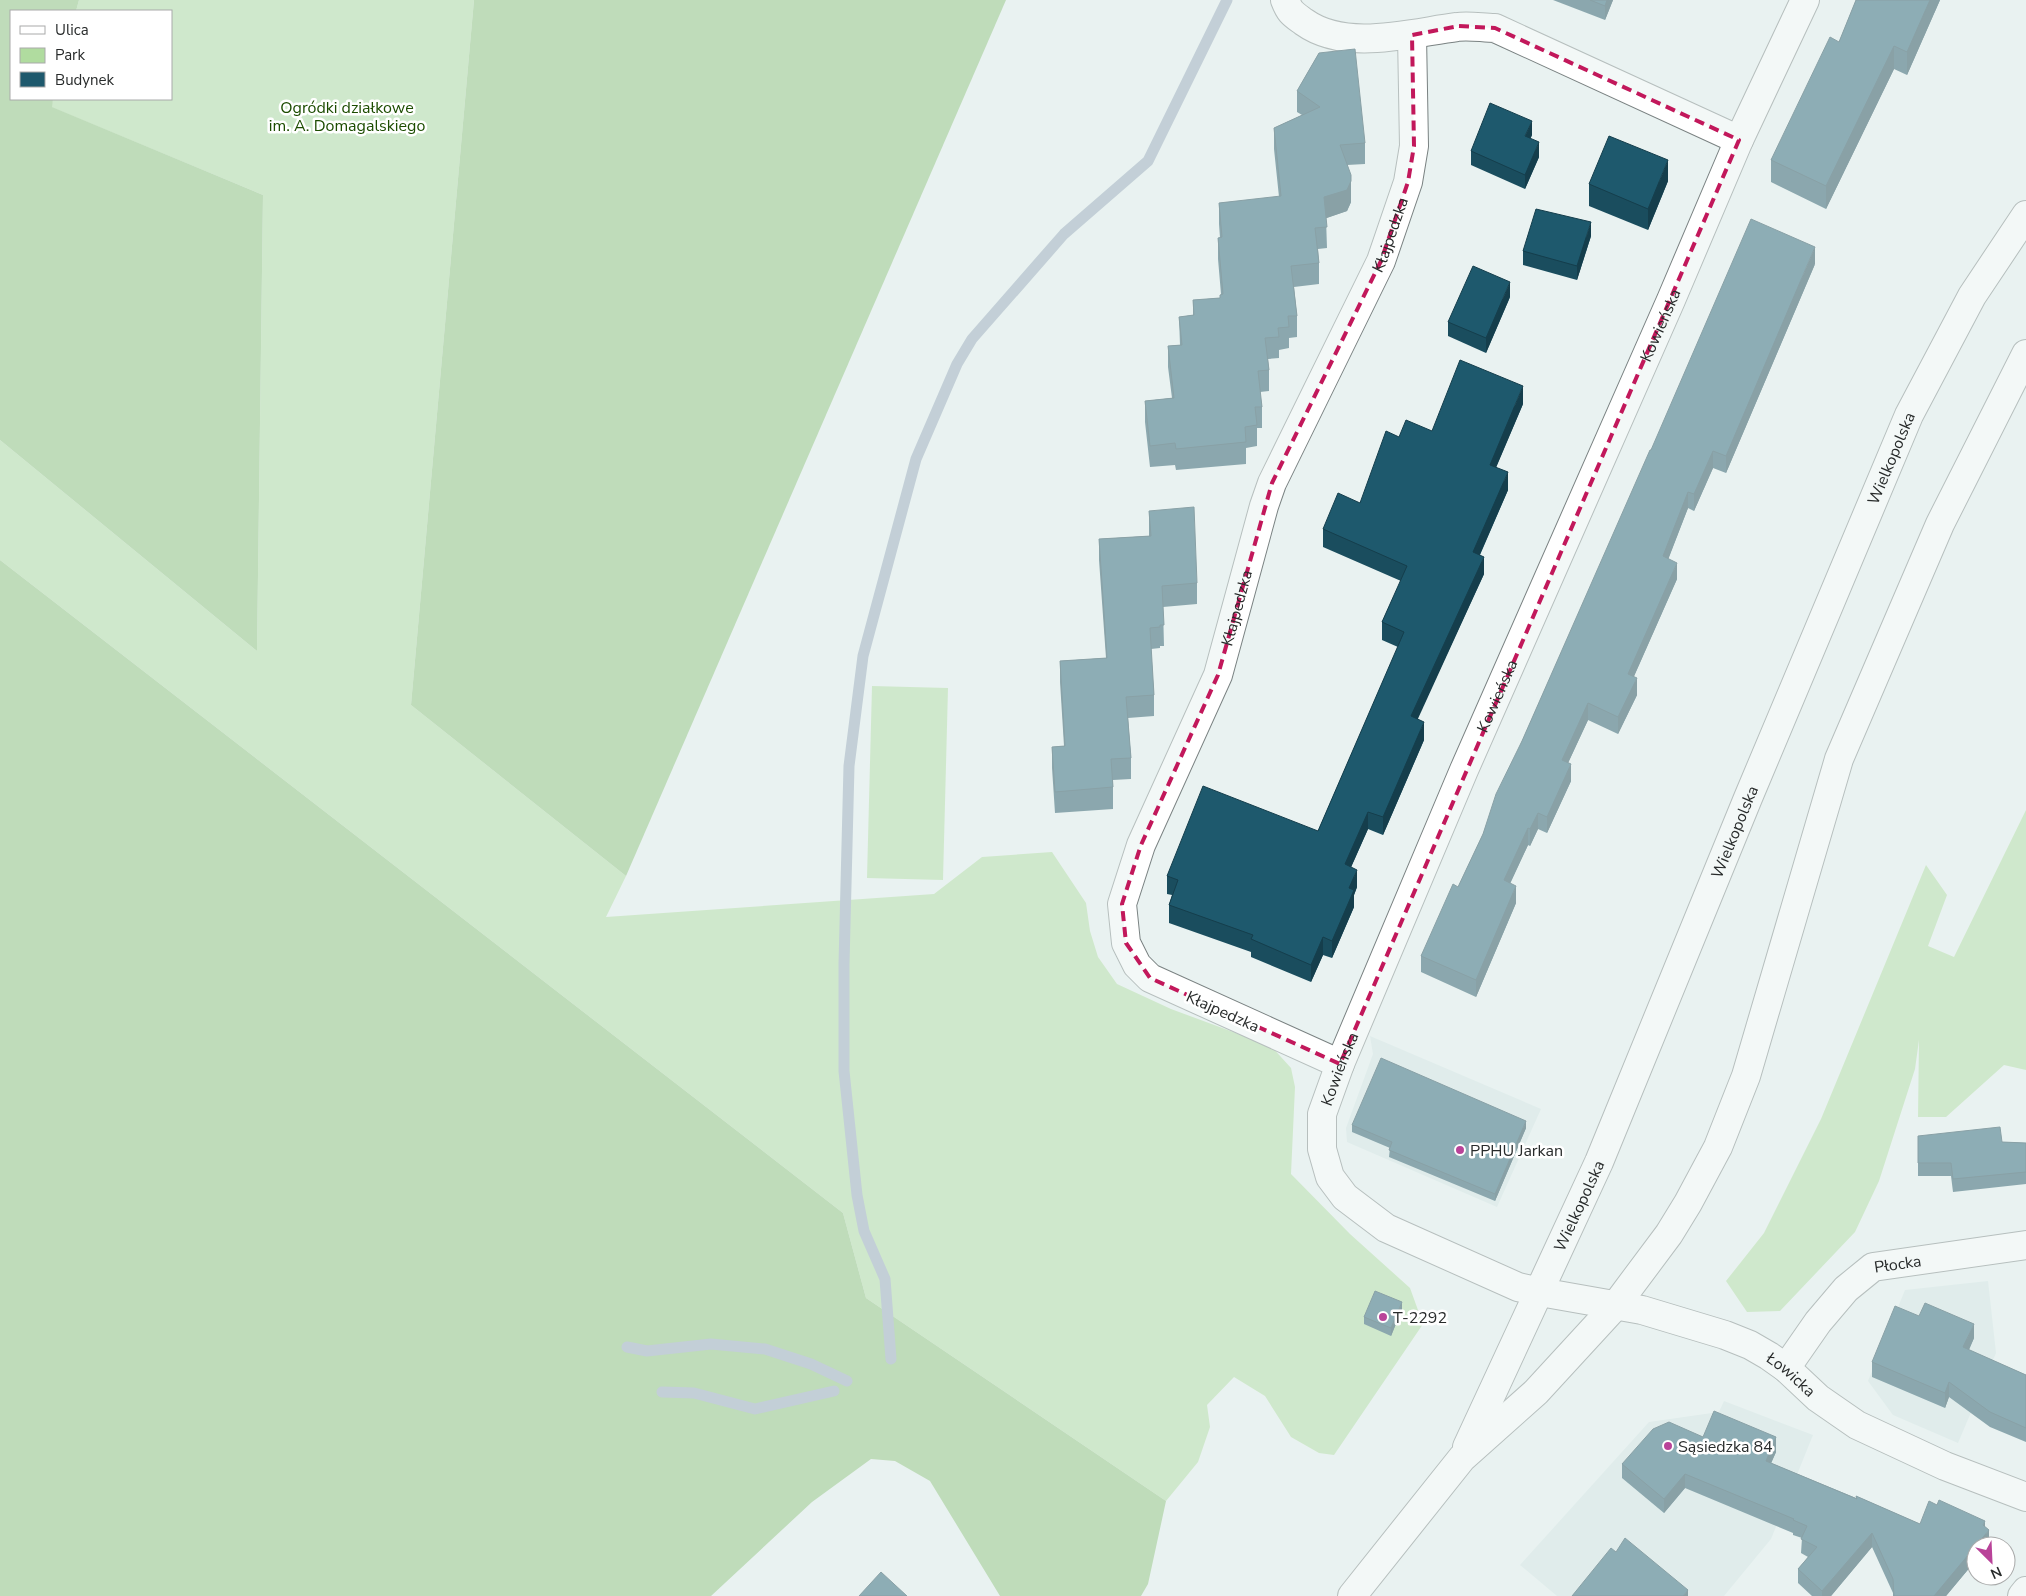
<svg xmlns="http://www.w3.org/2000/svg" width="2026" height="1596" font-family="'Nunito Sans',sans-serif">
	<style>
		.built { fill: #d4e5e5 }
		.green { fill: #b0dc9f }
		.forest { fill: #8cc078 }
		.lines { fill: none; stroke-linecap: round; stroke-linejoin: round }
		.stream { stroke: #94a5b8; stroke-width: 11 }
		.minor-casing { stroke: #7a8282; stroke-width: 30 }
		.tertiary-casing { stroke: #7a8282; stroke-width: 30 }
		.primary-casing { stroke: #7a8282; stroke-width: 30 }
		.minor { stroke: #fff; stroke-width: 28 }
		.tertiary { stroke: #fff; stroke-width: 28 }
		.primary { stroke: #fff; stroke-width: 28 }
		.wall { fill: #1a4d5e }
		.shaded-wall { fill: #153e4c }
		.building { fill: #1e596d; stroke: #153e4c }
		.marked { fill: none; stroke: #c2185b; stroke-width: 4; stroke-dasharray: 10 6; stroke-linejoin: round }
		.poi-dot { fill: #b94399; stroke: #fff; stroke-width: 2 }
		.labels { text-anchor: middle; stroke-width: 5; stroke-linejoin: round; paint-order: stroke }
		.park-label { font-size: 16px; fill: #1c4c00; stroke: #fff }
		.street-label { font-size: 16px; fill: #282b2b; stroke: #fff }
		.poi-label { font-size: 16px; fill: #282b2b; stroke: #fff; text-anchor: start }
	</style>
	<rect width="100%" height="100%" fill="#e9f2f1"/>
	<g class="built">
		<polygon points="1370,1036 1541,1109 1497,1207 1347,1142 1346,1128 1373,1054"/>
		<polygon points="1988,1281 1996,1353 1958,1443 1893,1415 1868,1381 1905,1290"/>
		<polygon points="1724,1401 1813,1435 1771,1539 1724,1596 1557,1596 1520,1565 1649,1422 1719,1412"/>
	</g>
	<g class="green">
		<polygon points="79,0 474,0 411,705 626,876 606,917 934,894 982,857 1052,852 1086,903 1090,931 1098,957 1117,984 1171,1009 1271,1046 1291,1068 1295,1087 1291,1174 1350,1234 1410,1288 1423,1324 1334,1455 1319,1453 1291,1437 1265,1396 1234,1377 1207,1405 1210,1427 1198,1462 1166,1501 866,1298 843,1213 0,560 0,440 257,651 263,195 51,107 53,99 171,99 171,11 76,11"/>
		<polygon points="872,686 948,688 943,880 867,878"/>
		<polygon points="2026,810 2026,1070 2004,1065 1946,1117 1918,1117 1919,1040 1915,1069 1879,1181 1855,1232 1780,1311 1747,1312 1726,1281 1764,1233 1821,1119 1926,865 1947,895 1928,946 1954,957"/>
	</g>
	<g class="forest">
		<polygon points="0,0 79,0 76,11 11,11 11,99 53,99 52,107 263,195 257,651 0,440"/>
		<polygon points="474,0 1006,0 626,876 411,705"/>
		<polygon points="0,560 843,1213 866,1298 1166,1501 1148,1584 1141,1596 1000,1596 930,1481 895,1461 871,1459 812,1502 711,1596 0,1596"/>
	</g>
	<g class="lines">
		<g class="stream">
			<polyline points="627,1347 647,1351 711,1344 765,1349 811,1364 847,1381"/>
			<polyline points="891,1359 885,1279 864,1231 857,1195 844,1071 844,964 849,766 863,656 916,459 957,364 972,339 1064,234 1148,161 1227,0"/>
			<polyline points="662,1392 694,1393 755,1409 834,1391"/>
		</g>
		<g class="minor-casing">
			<g id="minor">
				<path d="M1285,0C1290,13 1293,14 1304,22C1346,52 1410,33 1457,27C1469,25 1483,28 1495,28L1739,140"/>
				<path id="s1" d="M1340,1064L1150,978L1137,965L1126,943L1122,904L1141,845L1218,675L1264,506L1272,483L1381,261L1408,182L1414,146L1412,35"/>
				<path id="s2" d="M1540,1292L1518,1287L1386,1228L1345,1197L1330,1177L1322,1149V1114L1340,1064L1464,770L1671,300L1739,140L1805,0"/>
				<path id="s3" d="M1786,1368L1818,1322L1846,1289L1873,1267L2026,1245"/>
				<polyline points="2022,1596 2026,1591"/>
			</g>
		</g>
		<g class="tertiary-casing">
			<g id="tertiary">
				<path id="s4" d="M1540,1292L1642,1310L1725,1335L1750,1345L1769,1356L1786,1368L1818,1398L1857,1425L1945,1466L2026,1497"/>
			</g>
		</g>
		<g class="primary-casing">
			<g id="primary">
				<path id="s5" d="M1467,1447L1599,1162L1748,798L1909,415L1972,296L2026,215"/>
				<polyline points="1352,1596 1462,1458 1536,1392 1616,1305 1669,1234 1688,1203 1718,1147 1746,1076 1839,759 1940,524 2026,354"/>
			</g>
		</g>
		<use href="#minor" class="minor"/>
		<use href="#tertiary" class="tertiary"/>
		<use href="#primary" class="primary"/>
	</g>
	<g class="wall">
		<polygon points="1553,0 1613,0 1605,20"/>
		<polygon points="1856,0 1940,0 1907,75 1894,69 1826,209 1771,182 1771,160 1839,42"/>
		<polygon points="1319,53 1365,143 1365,164 1347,165 1351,196 1351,202 1347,211 1326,218 1327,248 1318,249 1319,263 1319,284 1294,287 1297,316 1297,337 1289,338 1289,348 1279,350 1279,358 1268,359 1269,370 1269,391 1260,392 1262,407 1262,428 1257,428 1257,446 1246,448 1246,464 1176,470 1175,465 1150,467 1145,422 1145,401 1172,398 1168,367 1168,346 1180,345 1179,317 1193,315 1193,300 1220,298 1221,294 1218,259 1218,238 1220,238 1219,224 1219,203 1279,197 1274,149 1274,128 1302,115 1297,112 1297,91"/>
		<polygon points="1532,135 1530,139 1539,157 1525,189 1471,165 1471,151"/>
		<polygon points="1668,181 1648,230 1589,206 1589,184"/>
		<polygon points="1591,236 1577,280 1523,265 1523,251"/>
		<polygon points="1815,264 1726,473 1713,468 1694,511 1688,508 1668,559 1677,579 1634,676 1637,695 1618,734 1588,720 1568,763 1571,781 1547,833 1538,829 1530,846 1528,845 1510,883 1516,903 1476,997 1421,972 1421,956 1458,887 1483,834 1522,741 1651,450"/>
		<polygon points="1510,297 1486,353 1448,336 1448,322"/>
		<polygon points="1523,404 1496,467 1508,490 1480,555 1484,574 1417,719 1424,740 1383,835 1368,829 1351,867 1357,887 1354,895 1354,907 1332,958 1323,955 1311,982 1251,957 1251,952 1169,923 1169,905 1172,895 1167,894 1167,876 1318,831 1398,647 1382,640 1382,622 1401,581 1323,547 1323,529 1360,503 1399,437 1432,431"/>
		<polygon points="1149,511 1197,583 1197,604 1163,607 1164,646 1160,646 1160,648 1151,649 1154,695 1154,716 1128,718 1131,758 1131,779 1113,780 1113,809 1055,813 1052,768 1052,747 1064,746 1060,682 1060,661 1106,658 1099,560 1099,539 1149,536"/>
		<polygon points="1352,1125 1526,1128 1495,1201 1389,1157 1390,1148 1352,1132"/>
		<polygon points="1918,1136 2002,1142 2026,1143 2026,1184 1953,1192 1951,1176 1918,1176"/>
		<polygon points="1402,1309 1391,1336 1364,1324 1364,1317"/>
		<polygon points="1974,1338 1969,1350 2026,1375 2026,1442 1990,1427 1949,1397 1945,1408 1872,1377 1872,1362"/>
		<polygon points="1703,1437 1776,1452 1771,1463 1856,1498 1856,1496 1920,1524 1985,1527 1989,1545 1988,1546 1976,1546 1976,1560 1946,1596 1893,1596 1893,1593 1872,1547 1831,1596 1812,1596 1798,1583 1798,1569 1808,1557 1801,1553 1802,1538 1793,1535 1793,1533 1685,1488 1664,1513 1622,1478 1622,1464"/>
	</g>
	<g class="shaded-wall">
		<polygon points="1607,0 1613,0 1605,20 1605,6"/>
		<polygon points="1930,0 1940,0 1907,75 1907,52"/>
		<polygon points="1894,46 1894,69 1826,209 1826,186"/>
		<polygon points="1532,121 1532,135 1525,151 1525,136"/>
		<polygon points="1539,142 1539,157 1525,189 1525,175"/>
		<polygon points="1668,160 1668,181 1648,230 1648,209"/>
		<polygon points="1351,175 1351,202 1347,211 1324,219 1324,197"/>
		<polygon points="1591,222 1591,236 1577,280 1577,266"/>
		<polygon points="1815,247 1815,264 1726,473 1726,456"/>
		<polygon points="1510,282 1510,297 1486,353 1486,338"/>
		<polygon points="1523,386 1523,404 1490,482 1490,465"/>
		<polygon points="1713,451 1713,468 1694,511 1694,494"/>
		<polygon points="1508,472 1508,490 1473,570 1473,552"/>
		<polygon points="1688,492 1688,508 1663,573 1663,556"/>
		<polygon points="1484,557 1484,574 1411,734 1411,716"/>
		<polygon points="1677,563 1677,579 1628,690 1628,674"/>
		<polygon points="1637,678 1637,695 1618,734 1618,717"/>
		<polygon points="1588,703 1588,720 1562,776 1562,760"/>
		<polygon points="1424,722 1424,740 1383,835 1383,817"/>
		<polygon points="1571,764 1571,781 1547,833 1547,817"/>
		<polygon points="1368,812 1368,829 1345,881 1345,864"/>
		<polygon points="1538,813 1538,829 1530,846 1530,829"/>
		<polygon points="1528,828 1528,845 1504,897 1504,880"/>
		<polygon points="1357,870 1357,887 1354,895 1354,907 1332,958 1332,941 1349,888"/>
		<polygon points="1516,886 1516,903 1476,997 1476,980"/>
		<polygon points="1323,937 1323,955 1311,982 1311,965"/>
		<polygon points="1526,1121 1526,1128 1495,1201 1495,1194"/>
		<polygon points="1402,1302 1402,1309 1391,1336 1391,1328"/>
		<polygon points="1974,1324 1974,1338 1963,1362 1963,1347"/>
		<polygon points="1949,1382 1949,1397 1945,1408 1945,1393"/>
		<polygon points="1776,1437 1776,1452 1766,1475 1766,1461"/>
		<polygon points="1685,1474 1685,1488 1664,1513 1664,1499"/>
		<polygon points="1985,1521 1985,1535 1989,1530 1989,1545 1988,1546 1976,1546 1976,1560 1946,1596 1934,1596 1983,1525"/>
		<polygon points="1872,1533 1872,1547 1831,1596 1822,1596 1822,1591"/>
		<polygon points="1688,1590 1688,1596 1683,1596"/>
	</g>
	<g class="building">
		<polygon points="1590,0 1607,0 1605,6"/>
		<polygon points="1856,0 1930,0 1907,52 1894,46 1826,186 1771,160 1830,37 1839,42"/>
		<polygon points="1355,49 1365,143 1340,145 1351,175 1351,181 1347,190 1324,197 1327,227 1315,228 1319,263 1291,266 1297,316 1288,316 1289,327 1278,328 1279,337 1265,338 1269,370 1258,371 1262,407 1255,407 1257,425 1245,427 1246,442 1176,449 1175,443 1150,446 1145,401 1174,398 1168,346 1182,345 1179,317 1194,315 1193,300 1220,298 1220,295 1223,294 1218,238 1222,237 1219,203 1281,196 1274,128 1320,107 1297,91 1319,53"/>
		<polygon points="1490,103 1532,121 1525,136 1539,142 1525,175 1471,151"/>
		<polygon points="1609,136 1668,160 1648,209 1589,184"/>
		<polygon points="1536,209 1591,222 1577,266 1523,251"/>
		<polygon points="1751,219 1815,247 1726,456 1713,451 1694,494 1688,492 1663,556 1677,563 1628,674 1637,678 1618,717 1588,703 1562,760 1571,764 1547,817 1538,813 1530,829 1528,828 1504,880 1516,886 1476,980 1421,956 1453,884 1458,887 1483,834 1496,794 1522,741 1650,450 1651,450"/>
		<polygon points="1473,266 1510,282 1486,338 1448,322"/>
		<polygon points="1460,360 1523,386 1490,465 1508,472 1473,552 1484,557 1411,716 1424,722 1383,817 1368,812 1345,864 1357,870 1349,888 1354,890 1332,941 1323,937 1311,965 1251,939 1253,935 1169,905 1178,880 1167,876 1203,786 1318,831 1404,632 1382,622 1407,566 1323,529 1338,493 1360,503 1386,431 1399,437 1406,420 1432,431"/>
		<polygon points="1194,507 1197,583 1162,586 1164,625 1160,625 1160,627 1150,628 1154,695 1126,697 1131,758 1111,759 1113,787 1055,792 1052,747 1065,746 1060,661 1107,658 1099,539 1151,536 1149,511"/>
		<polygon points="1381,1058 1526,1121 1495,1194 1389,1150 1392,1142 1352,1125"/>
		<polygon points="2000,1127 2002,1142 2026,1143 2026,1172 1953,1179 1951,1163 1918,1163 1918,1136"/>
		<polygon points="1375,1291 1402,1302 1391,1328 1364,1317"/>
		<polygon points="1925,1303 1974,1324 1963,1347 2026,1375 2026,1428 1990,1412 1949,1382 1945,1393 1872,1362 1895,1306 1919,1316"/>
		<polygon points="1714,1411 1776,1437 1766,1461 1857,1499 1856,1496 1920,1524 1929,1501 1937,1505 1939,1500 1985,1521 1983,1525 1989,1530 1934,1596 1894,1596 1893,1579 1872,1533 1822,1591 1798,1569 1817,1547 1801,1539 1807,1526 1793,1520 1794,1519 1685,1474 1664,1499 1622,1464 1653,1429 1669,1422 1703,1437"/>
		<polygon points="1625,1538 1688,1590 1683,1596 1572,1596 1611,1548 1616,1552"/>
		<polygon points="881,1572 907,1596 859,1596"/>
	</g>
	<path d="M0 0H2026V1596H0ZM1459,26L1495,28L1739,140L1340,1064L1150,978L1126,943L1122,904L1141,845L1218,675L1272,483L1381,261L1408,182L1414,146L1412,35Z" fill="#e9f2f1" fill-opacity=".55" fill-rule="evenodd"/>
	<path class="marked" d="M1459,26L1495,28L1739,140L1340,1064L1150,978L1126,943L1122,904L1141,845L1218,675L1272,483L1381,261L1408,182L1414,146L1412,35Z"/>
	<g class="poi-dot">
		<circle cx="1460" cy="1150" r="5"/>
		<circle cx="1383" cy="1317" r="5"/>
		<circle cx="1668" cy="1446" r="5"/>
	</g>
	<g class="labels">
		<g class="park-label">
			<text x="347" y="113">Ogródki działkowe<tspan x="347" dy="18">im. A. Domagalskiego</tspan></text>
		</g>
		<g class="street-label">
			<text dy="6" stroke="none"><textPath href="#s1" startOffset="1014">Kłajpedzka</textPath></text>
			<text dy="6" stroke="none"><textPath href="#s2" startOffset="1166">Kowieńska</textPath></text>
			<text dy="6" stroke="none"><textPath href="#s5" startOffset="1076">Wielkopolska</textPath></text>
			<text dy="6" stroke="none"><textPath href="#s1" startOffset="609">Kłajpedzka</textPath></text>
			<text dy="6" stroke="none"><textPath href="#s2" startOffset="761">Kowieńska</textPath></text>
			<text dy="6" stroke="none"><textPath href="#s5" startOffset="671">Wielkopolska</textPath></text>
			<text transform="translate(1223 1011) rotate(24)" y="6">Kłajpedzka</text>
			<text dy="6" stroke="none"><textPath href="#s2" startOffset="356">Kowieńska</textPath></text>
			<text dy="6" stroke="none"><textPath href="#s5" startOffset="266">Wielkopolska</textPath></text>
			<text dy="6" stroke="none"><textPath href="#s3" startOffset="159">Płocka</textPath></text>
			<text dy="6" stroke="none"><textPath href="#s4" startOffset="268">Łowicka</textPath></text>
		</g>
		<g class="poi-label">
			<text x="1470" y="1156">PPHU Jarkan</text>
			<text x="1393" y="1323">T-2292</text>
			<text x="1678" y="1452">Sąsiedzka 84</text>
		</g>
	</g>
	<rect x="10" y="10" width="162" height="90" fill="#ffffff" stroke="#a9aaaa"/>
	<rect x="20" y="26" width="25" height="8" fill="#ffffff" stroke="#a9aaaa"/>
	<text x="55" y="35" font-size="15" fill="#282b2b">Ulica</text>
	<rect x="20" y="48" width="25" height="15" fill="#b0dc9f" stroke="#a9aaaa"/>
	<text x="55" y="60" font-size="15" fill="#282b2b">Park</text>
	<rect x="20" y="72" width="25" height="15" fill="#1e596d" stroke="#a9aaaa"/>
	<text x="55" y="85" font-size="15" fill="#282b2b">Budynek</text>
	<g transform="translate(1991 1561) rotate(156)"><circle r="24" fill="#ffffff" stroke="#a9aaaa"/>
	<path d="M0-4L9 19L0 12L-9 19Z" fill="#b94399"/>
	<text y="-8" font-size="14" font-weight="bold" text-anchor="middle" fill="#282b2b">N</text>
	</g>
</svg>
